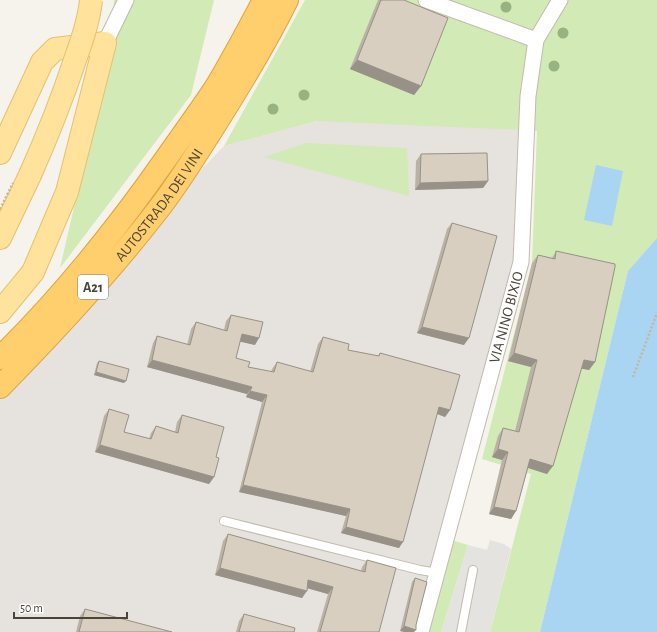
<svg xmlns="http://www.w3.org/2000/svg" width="657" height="632" font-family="'Alegreya Sans',sans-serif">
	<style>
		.industrial { fill: #e6e2dd }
		.green { fill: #d2eab5 }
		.parking { fill: #e5e3e0 }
		.water { fill: #a9d4f2 }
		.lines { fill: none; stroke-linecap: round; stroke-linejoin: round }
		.lane-casing { stroke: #c2bbae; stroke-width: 10 }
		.street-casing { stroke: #c2bbae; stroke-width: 17 }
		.primary-casing { stroke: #e6c16a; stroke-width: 24 }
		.highway-casing { stroke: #e0a43c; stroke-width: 24 }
		.path { stroke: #c4b79f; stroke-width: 2.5; stroke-dasharray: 2 2; stroke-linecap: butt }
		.lane { stroke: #fff; stroke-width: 8 }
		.street { stroke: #fff; stroke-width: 15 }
		.primary { stroke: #ffe39c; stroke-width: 22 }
		.highway { stroke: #ffcf6e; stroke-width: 22 }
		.primary-bridge-casing { stroke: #e6c16a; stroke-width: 24; stroke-linecap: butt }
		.path-bridge { stroke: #c4b79f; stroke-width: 2.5; stroke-dasharray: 2 2; stroke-linecap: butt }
		.primary-bridge { stroke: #ffe39c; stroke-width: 22 }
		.tree { fill: #97b381 }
		.wall { fill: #bab2a6 }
		.shaded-wall { fill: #979187 }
		.building { fill: #d8cfc1; stroke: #979187 }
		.labels { text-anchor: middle; stroke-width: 3; stroke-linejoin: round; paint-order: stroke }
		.shield { fill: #fff; stroke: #817c74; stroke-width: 1 }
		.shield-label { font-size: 14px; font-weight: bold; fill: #4b4439 }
		.street-label { font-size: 15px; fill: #4b4439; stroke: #fff }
	</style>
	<rect width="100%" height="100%" fill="#f6f3ec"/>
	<polygon class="industrial" points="364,119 520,130 514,253 507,297 415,632 0,632 0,377 224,146 317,121"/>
	<g class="green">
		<polygon points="114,0 214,0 191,95 60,268 112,42"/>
		<polygon points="305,0 657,0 657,238 628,271 540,632 490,632 531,474 482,459 532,263 537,131 520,130 317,121 224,146"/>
		<polygon points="306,143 407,148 409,196 264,157"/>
		<polygon points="441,537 468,545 441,632 415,632"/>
	</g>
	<polygon class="parking" points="490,540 504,544 511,549 490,632 441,632 468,545 487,550"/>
	<g class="water">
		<polygon points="596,165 623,171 612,226 584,220"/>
		<polygon points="657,238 657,632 540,632 628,271"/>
	</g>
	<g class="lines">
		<g class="lane-casing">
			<g id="lane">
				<polyline points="224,521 420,570 438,573"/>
				<polyline points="461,632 473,570"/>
			</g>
		</g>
		<g class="street-casing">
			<g id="street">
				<polyline points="426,0 536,40"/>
				<polyline points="105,43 126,0"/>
				<path id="s1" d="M421,632L521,262L528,96L536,40L560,0"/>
			</g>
		</g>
		<g class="primary-casing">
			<g id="primary">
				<polyline points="0,153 42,62 55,49 105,43 67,192 33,272 0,312"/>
				<polyline points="0,238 30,175"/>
			</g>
		</g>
		<g class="highway-casing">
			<g id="highway">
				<path d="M0,358C61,298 116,230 165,160C181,137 198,114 214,90C232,61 248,30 264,0"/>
				<path id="s2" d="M0,387C55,331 109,273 157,211C176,187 192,161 208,136C236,92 264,47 287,0"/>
			</g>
		</g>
		<polyline class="path" points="633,377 657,313"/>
		<use href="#lane" class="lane"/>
		<use href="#street" class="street"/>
		<use href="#primary" class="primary"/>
		<use href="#highway" class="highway"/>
		<g class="primary-bridge-casing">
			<path id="primary-bridge" d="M30,175C47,137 62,99 75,60C82,40 89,20 91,0"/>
		</g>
		<polyline class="path-bridge" points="0,209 13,183"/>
		<use href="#primary-bridge" class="primary-bridge"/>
	</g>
	<g class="tree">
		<circle cx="506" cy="7" r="5.5"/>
		<circle cx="563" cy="33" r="5.5"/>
		<circle cx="554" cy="66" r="5.5"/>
		<circle cx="304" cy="95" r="5.5"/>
		<circle cx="273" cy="109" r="5.5"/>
	</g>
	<g class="wall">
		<polygon points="378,0 404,0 421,86 414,95 350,69"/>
		<polygon points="421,154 488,181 483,188 415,190 416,161"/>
		<polygon points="452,223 464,345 417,333 447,229"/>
		<polygon points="556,251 595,362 589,370 581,368 547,474 528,468 516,511 511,519 489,514 502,460 492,457 498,436 503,428 515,431 531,367 508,361 532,263 538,255 552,258"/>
		<polygon points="231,315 255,345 240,341 236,358 248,367 271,372 272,369 277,362 310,372 318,344 323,337 348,350 378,356 380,353 450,410 445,417 437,414 399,548 341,533 346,516 239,492 262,402 246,397 247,394 147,367 153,343 157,336 187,345 191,329 196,322 224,330 226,321"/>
		<polygon points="99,361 124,383 94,375 97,363"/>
		<polygon points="109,409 124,432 149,439 151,433 156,426 175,432 177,422 182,415 216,457 214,477 209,484 95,452 104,416"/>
		<polygon points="228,534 361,571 362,567 367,560 379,632 317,632 328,594 307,588 302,598 215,575 223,541"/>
		<polygon points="415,578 416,625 400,631 412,582"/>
		<polygon points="85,609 172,632 76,632 80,616"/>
		<polygon points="244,614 294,632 236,632 239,621"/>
	</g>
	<g class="shaded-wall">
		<polygon points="357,60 421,86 414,95 350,69"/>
		<polygon points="488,181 483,188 415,190 420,183"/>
		<polygon points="422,327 469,338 464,345 417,333"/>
		<polygon points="242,334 259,338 255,345 237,341"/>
		<polygon points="514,353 537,360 531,367 508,361"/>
		<polygon points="152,360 252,387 247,394 147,367"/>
		<polygon points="584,360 595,362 589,370 578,368"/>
		<polygon points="96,372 126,381 124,383 94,375"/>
		<polygon points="250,391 267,395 262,402 246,397"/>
		<polygon points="439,407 450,410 445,417 435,413"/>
		<polygon points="100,445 214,477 209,484 95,452"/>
		<polygon points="498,449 508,452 502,460 492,457"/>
		<polygon points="530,459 553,466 547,474 525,467"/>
		<polygon points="243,485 350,509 346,516 239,492"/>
		<polygon points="494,507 516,511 511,519 489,514"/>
		<polygon points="346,527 403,542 399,548 341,533"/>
		<polygon points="220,568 307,591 302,598 215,575"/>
		<polygon points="308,580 333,587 328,594 303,587"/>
		<polygon points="404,626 416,630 414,632 404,632 400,631"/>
	</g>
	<g class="building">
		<polygon points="381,0 404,0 448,18 421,86 357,60"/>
		<polygon points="487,153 488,181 420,183 421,154"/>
		<polygon points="452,223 497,236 469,338 422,327"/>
		<polygon points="556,251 615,264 615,267 595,362 584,360 553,466 530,459 516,511 494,507 508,452 498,449 503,428 519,432 537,360 514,353 538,255 555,259"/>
		<polygon points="231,315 263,322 259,338 242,334 236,358 250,362 248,367 274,372 277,362 313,372 323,337 349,344 348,350 379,356 380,353 460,375 450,410 439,407 403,542 346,527 350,509 243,485 267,395 250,391 252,387 152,360 157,336 190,345 196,322 227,331"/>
		<polygon points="99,361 129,369 126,381 96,372"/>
		<polygon points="109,409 129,415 124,432 151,439 156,426 178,433 182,415 224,427 216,457 219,458 214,477 100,445"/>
		<polygon points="228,534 365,572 367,560 396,568 379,632 320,632 333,587 308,580 307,591 220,568"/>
		<polygon points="415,578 427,582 416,625 416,630 404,626"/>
		<polygon points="85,609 172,632 79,632"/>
		<polygon points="244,614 295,628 294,632 239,632"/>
	</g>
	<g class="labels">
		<rect class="shield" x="78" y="275" width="30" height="24" rx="3"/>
		<g class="shield-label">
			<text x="93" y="292">A21</text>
		</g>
		<g class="street-label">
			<text dy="5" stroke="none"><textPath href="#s2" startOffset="242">AUTOSTRADA DEI VINI</textPath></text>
			<text dy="5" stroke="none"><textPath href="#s1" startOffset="326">VIA NINO BIXIO</textPath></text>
		</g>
	</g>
	<path d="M14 612v6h113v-6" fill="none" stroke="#4b4439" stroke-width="2"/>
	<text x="20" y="612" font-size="12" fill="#4b4439" stroke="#ffffff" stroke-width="3" paint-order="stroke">50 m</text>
</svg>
